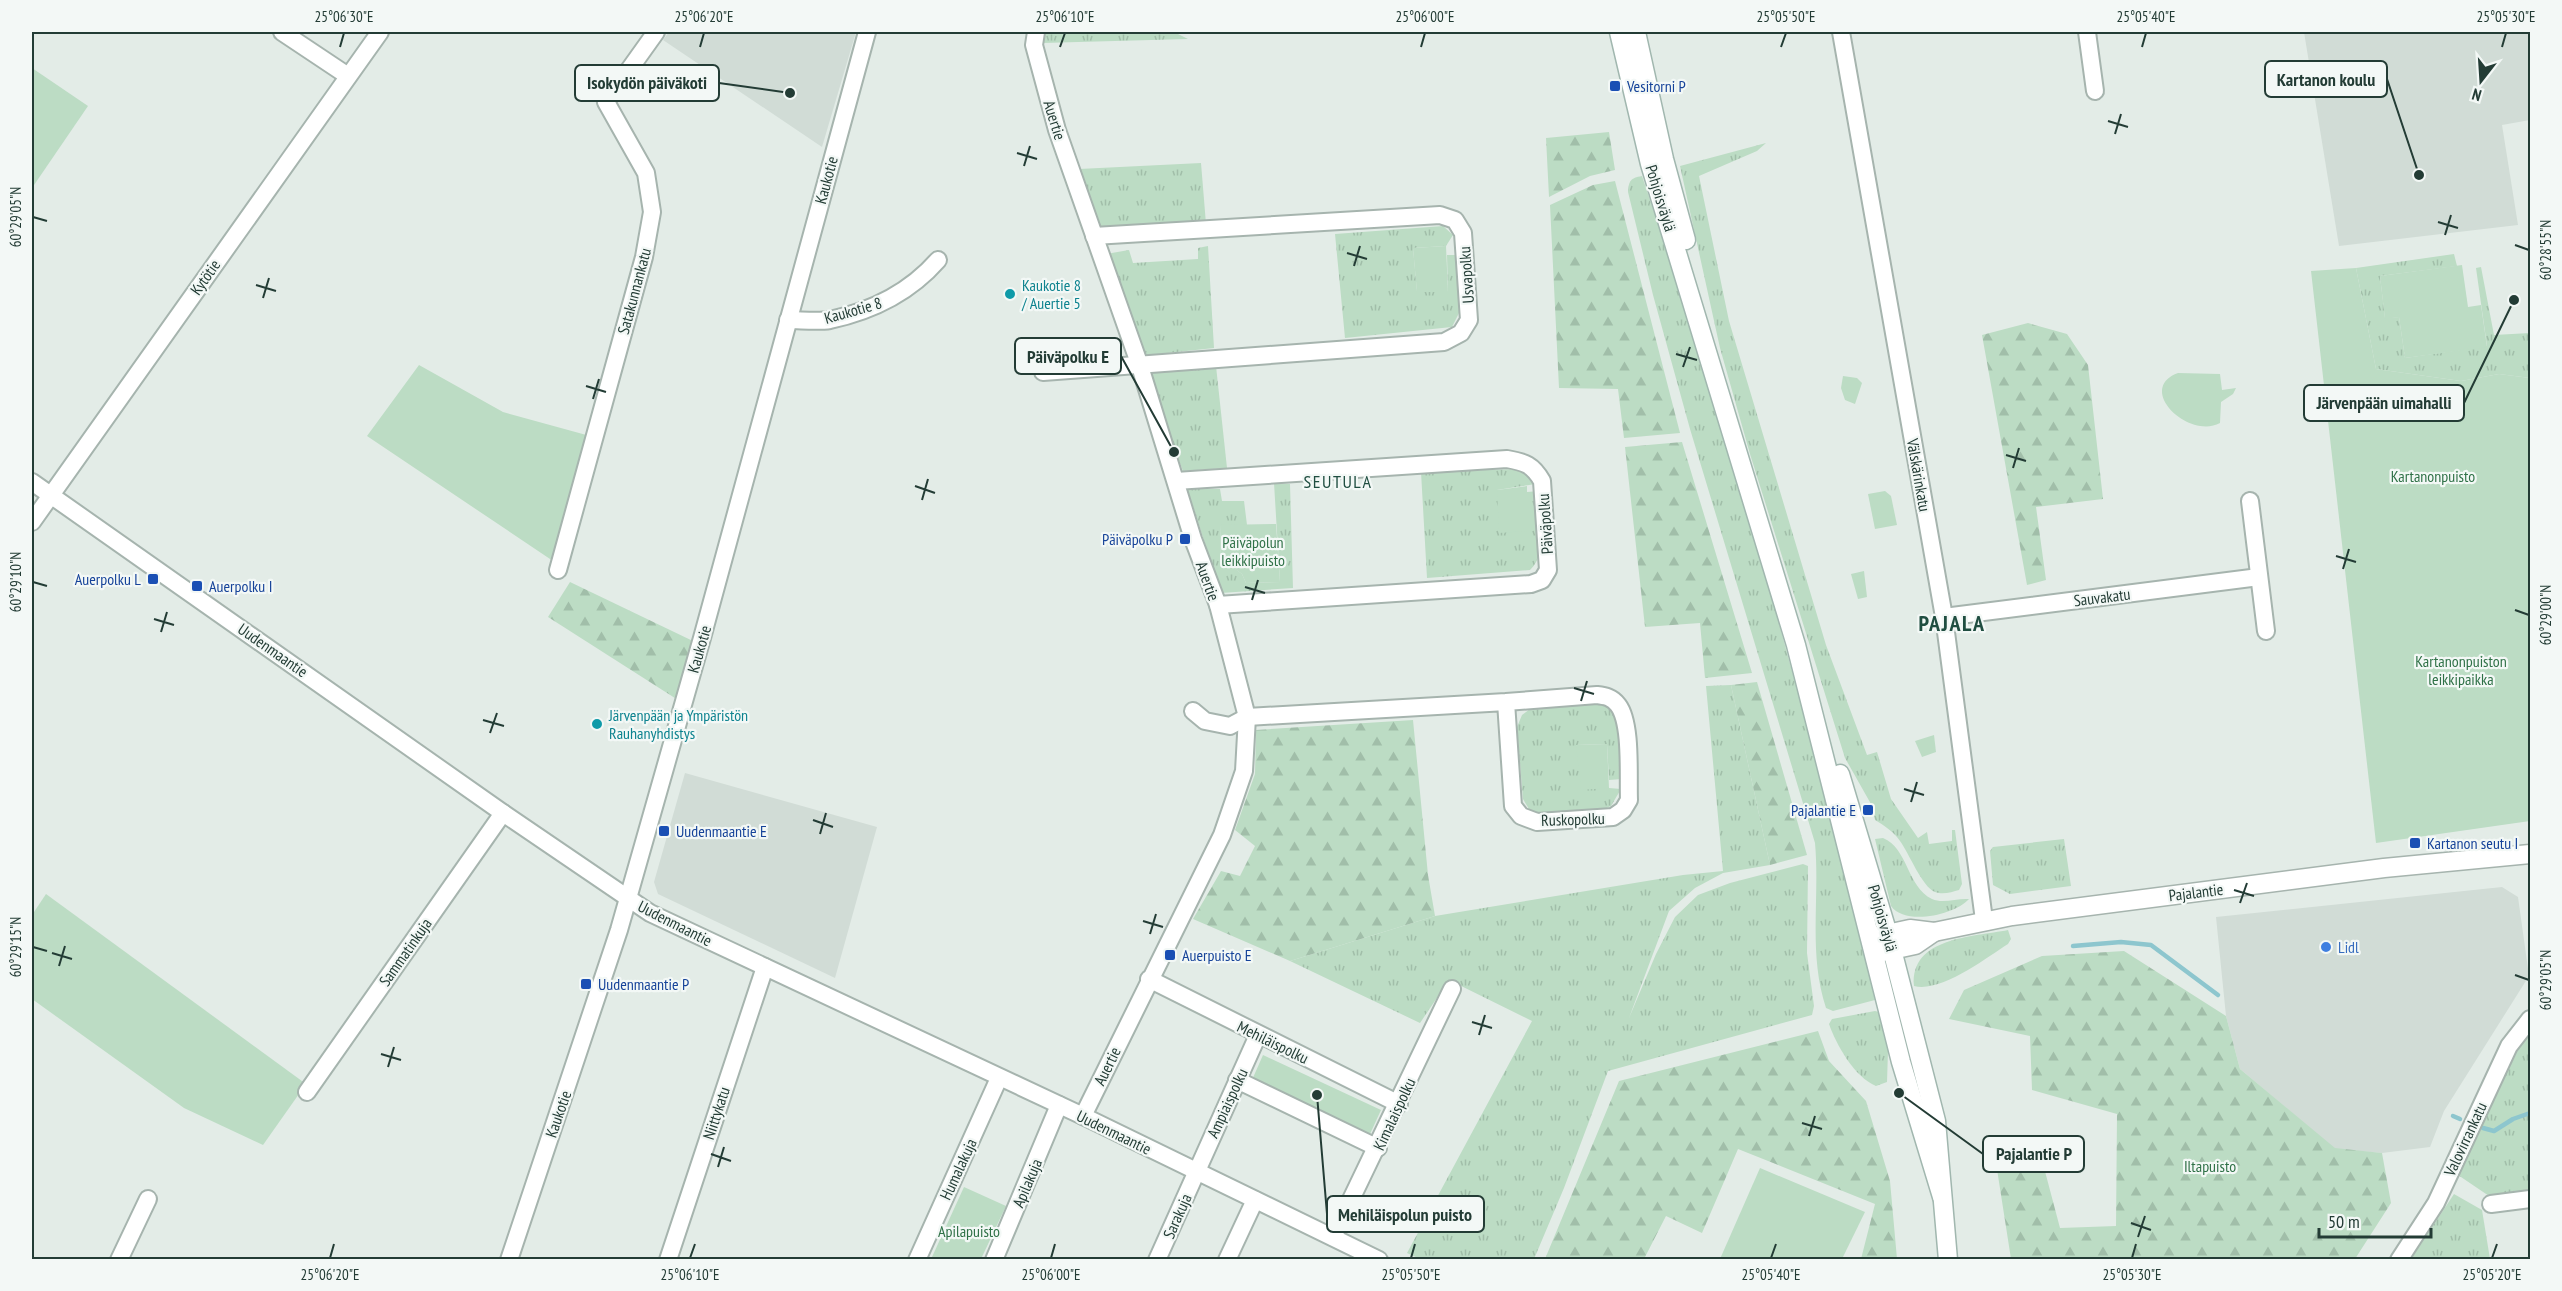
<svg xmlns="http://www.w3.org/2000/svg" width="2562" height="1291" font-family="'PT Sans Narrow',sans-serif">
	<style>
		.built { fill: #d1dcd6 }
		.grass { fill: url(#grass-tufts) }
		.forest { fill: url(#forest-firs) }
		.park { fill: #bcdcc4 }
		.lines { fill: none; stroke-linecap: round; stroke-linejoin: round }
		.stream { stroke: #8dc6ce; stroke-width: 4.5 }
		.minor-casing { stroke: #a6b4ae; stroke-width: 20 }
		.tertiary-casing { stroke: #a6b4ae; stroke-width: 21 }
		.secondary-casing { stroke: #a1b7af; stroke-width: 21 }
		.minor { stroke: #fff; stroke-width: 16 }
		.tertiary { stroke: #fff; stroke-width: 18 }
		.secondary { stroke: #fff; stroke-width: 18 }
		.ticks { fill: none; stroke: #233c35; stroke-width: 2 }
		.transit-dot { fill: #1a4fb4; stroke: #f3f8f6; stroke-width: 2 }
		.culture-dot { fill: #0f9aa8; stroke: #f3f8f6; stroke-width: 2 }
		.shop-dot { fill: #3f7fe0; stroke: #f3f8f6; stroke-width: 2 }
		.labels { text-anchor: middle; stroke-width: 4.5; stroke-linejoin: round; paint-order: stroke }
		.transit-label { font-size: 16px; fill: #164399; stroke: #f3f8f6; text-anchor: start }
		.street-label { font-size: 16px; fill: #233c35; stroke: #f3f8f6 }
		.culture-label { font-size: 16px; fill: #0d838f; stroke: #f3f8f6; text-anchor: start }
		.park-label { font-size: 16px; fill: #2f7147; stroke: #f3f8f6 }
		.shop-label { font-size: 16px; fill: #366cbe; stroke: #f3f8f6; text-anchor: start }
		.neighbourhood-label { font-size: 18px; letter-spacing: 1.5px; fill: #204e41; stroke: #f3f8f6 }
		.district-label { font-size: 22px; font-weight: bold; letter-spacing: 1.5px; fill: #204e41; stroke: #f3f8f6 }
		.leader { fill: none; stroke: #233c35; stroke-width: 2 }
		.callout-dot { fill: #233c35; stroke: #f3f8f6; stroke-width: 2 }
		.callout { fill: #f3f8f6; stroke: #233c35; stroke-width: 2 }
		.callout-label { font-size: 18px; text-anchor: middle; font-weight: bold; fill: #233c35 }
		.neatline { fill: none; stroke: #233c35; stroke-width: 2 }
		.ticks-label { font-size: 15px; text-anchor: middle; fill: #233c35 }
	</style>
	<defs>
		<pattern id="grass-tufts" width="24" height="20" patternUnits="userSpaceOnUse" patternTransform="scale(1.5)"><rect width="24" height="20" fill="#bcdcc4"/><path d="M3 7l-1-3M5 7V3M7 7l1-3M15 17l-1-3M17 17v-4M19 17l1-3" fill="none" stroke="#a1bea9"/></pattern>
		<pattern id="forest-firs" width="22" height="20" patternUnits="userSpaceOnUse" patternTransform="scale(1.5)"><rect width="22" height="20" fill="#bcdcc4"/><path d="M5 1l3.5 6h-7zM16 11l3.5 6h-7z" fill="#a1bea9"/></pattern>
	</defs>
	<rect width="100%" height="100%" fill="#e3ece7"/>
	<g class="built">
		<polygon points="669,32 856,32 822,147 663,40"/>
		<polygon points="2304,32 2530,32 2530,120 2502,125 2518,225 2339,246"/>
		<polygon points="685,773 877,827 835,978 658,894 654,882"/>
		<polygon points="2502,887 2518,897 2529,976 2444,1111 2430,1147 2382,1153 2335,1149 2240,1069 2226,1016 2216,917"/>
	</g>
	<g class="grass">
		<polygon points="1044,32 1174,32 1188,39 1042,43"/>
		<path d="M1766,143L1757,151L1699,176L1729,321L1826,645L1867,755L1877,752L1891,799L1918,838L1927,832L1929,844L1952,841V830H1955L1962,884L1959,890C1952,892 1943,895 1935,892C1922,887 1909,853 1900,841C1894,832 1885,826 1875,820L1871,804L1845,758L1750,454L1720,348L1680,166Z"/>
		<polygon points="1201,163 1206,224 1097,232 1079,169"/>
		<path d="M1642,176C1733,446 1810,722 1875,1000L1833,1011L1826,1008C1808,954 1820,898 1815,843L1690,429L1653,295L1628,192C1629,181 1630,178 1642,176Z"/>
		<polygon points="1443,226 1453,235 1446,246 1413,248 1417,291 1448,292 1447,255 1457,255 1461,309 1452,327 1345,338 1335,234"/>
		<polygon points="1208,246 1214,348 1140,356 1106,254 1129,250 1133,263 1198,259 1198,248"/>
		<polygon points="2454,254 2457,266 2380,276 2385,318 2399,317 2405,358 2487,346 2476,268 2481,267 2494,335 2530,333 2530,378 2499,374 2461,381 2376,369 2356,268"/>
		<polygon points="1216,366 1227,468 1183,471 1147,380 1152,369"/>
		<path d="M1517,469L1530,473L1536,484L1497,490L1527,530V492L1539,491C1540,515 1549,552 1530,570L1427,578L1421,472Z"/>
		<polygon points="1274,483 1290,484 1293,588 1221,593 1187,488 1220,489 1222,501 1244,501 1247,525 1220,525 1221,558 1242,574 1246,583 1280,582"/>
		<polygon points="1731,685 1770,865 1723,873 1695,888 1669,911 1629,1018 1656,954 1675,917 1698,895 1730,883 1803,864 1808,866 1807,953 1814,1006 1812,1015 1608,1071 1564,1188 1534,1259 1420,1259 1407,1253 1532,1021 1449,980 1420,1023 1290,961 1435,916 1683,875 1723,871 1706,686"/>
		<polygon points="1598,703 1613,709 1620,725 1622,779 1609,780 1607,744 1576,745 1609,788 1621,789 1611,806 1602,810 1538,814 1529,809 1523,799 1517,727 1522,715 1530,709"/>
		<path d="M1883,838C1908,848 1907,887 1932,899C1943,904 1957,898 1969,899C1955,915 1905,926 1891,906L1875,839Z"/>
		<polygon points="2064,839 2071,886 2010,894 1993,885 1990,851 1993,847"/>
		<path d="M2008,930L2011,939L2008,944C1986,958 1941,993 1914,986C1910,937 1973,937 2008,930Z"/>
		<path d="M1875,1011L1879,1012L1888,1050L1887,1082L1876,1086C1854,1077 1836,1044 1829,1024L1832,1019Z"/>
		<polygon points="2530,1031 2530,1136 2528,1137 2530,1152 2530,1192 2492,1198 2458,1175 2523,1039"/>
		<polygon points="2454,1194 2482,1210 2490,1259 2411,1259"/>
	</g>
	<g class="forest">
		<polygon points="1609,132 1615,170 1590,176 1549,197 1546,138"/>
		<polygon points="1615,181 1680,433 1624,438 1618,389 1559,388 1550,205 1593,185"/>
		<polygon points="2028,323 2067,334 2088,365 2103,499 2036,507 2046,580 2027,585 1982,335"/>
		<polygon points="1682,442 1752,673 1705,678 1700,623 1645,627 1625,447"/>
		<polygon points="570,582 695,642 678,700 548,617"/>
		<polygon points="1757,682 1807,855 1770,865 1731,685"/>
		<polygon points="1413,720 1428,875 1435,916 1290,961 1193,919 1221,871 1240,876 1255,846 1235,830 1255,774 1256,730"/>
		<polygon points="2124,951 2226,1016 2240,1069 2335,1148 2382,1153 2391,1203 2355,1259 2011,1259 1994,1150 2042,1160 2060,1228 2116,1226 2117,1114 2032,1090 2030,1036 1949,1019 1964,990 2042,956"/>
		<polygon points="1818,1031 1829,1061 1866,1101 1890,1181 1897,1259 1861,1259 1875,1204 1738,1149 1702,1233 1666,1216 1644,1259 1545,1259 1619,1081"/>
	</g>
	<g class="park">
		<polygon points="32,68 88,106 32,188"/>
		<polygon points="1446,246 1448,292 1417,292 1413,248"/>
		<polygon points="2462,265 2468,307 2481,305 2487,347 2405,358 2399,317 2385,319 2380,276"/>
		<polygon points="2356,268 2376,369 2461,381 2499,374 2530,378 2530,821 2376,843 2311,271"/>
		<polygon points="419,365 503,412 590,436 556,563 367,436"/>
		<path d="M2178,373L2220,374L2222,390L2236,388L2233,394L2221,402L2220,423C2189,440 2135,389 2178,373Z"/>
		<polygon points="1843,376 1857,378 1862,383 1855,404 1845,400 1841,388"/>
		<polygon points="1527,486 1527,531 1499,533 1497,490"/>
		<polygon points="1885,491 1891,496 1897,525 1875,529 1868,494"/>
		<polygon points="1276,524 1280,582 1246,583 1242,574 1221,559 1220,525"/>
		<polygon points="1864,571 1867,597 1858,599 1851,574"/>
		<polygon points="1934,735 1936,752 1922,757 1915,741"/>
		<polygon points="1607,744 1609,788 1581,790 1576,745"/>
		<polygon points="46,894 306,1084 263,1145 184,1108 32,999 32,915"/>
		<polygon points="1263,1055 1381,1110 1370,1134 1252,1080"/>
		<polygon points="1760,1168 1865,1212 1842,1259 1720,1259"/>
		<polygon points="964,1187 1006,1206 981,1259 938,1259 932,1257"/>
	</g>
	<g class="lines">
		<g class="stream">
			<polyline points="2073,946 2121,942 2151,945 2218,995"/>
			<polyline points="2453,1116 2460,1119"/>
			<polyline points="2483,1128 2494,1131 2513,1119 2530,1113"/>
		</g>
		<g class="minor-casing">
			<g id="minor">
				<polyline points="282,32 348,76"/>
				<polyline points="1036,32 1034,45 1057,130 1139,363 1193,539 1218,605 1247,717 1244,771 1222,835 1083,1116"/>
				<polyline points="1841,32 1944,617 1984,920"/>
				<polyline points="2087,32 2095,91"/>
				<path d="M788,320C801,320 817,322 830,320C872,311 910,292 938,260"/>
				<polyline points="1043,372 1444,342 1461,333 1469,320 1463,233 1455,220 1440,215 1094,236"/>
				<path d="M1176,481L1507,459C1525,462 1533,465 1542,481L1548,570L1542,580L1531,584L1218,605"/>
				<polyline points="32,482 503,813 650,913 1083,1116 1379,1260"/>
				<polyline points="2250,501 2266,631"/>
				<polyline points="32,522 380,32"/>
				<polyline points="558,570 644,257 652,212 646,173 606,102 656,32"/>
				<polyline points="1944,617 2259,577"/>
				<path d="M1193,711L1205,721L1230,726L1247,717L1506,702L1597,695C1605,696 1612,697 1618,705C1632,723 1628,776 1629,800L1623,810L1613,817L1537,822L1521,816L1513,806L1506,702"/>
				<polyline points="1149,979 1399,1104"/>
				<polyline points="1237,1080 1378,1148"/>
				<polyline points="307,1092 503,813"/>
				<polyline points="2491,1204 2530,1199"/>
				<polyline points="1333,1237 1452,989"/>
				<polyline points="119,1260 148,1199"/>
				<polyline points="509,1260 619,930 702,638 867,32"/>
				<polyline points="668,1260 765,967"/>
				<polyline points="917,1260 999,1078"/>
				<polyline points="994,1260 1059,1105"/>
				<polyline points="1157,1260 1258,1035"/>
				<polyline points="1227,1260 1255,1200"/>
				<polyline points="2399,1260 2436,1203 2509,1046 2530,1019"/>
			</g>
		</g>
		<g class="tertiary-casing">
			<g id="tertiary">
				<polyline points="1873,937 1910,929 1934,932 2012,916 2384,868 2530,854"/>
				<polyline points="1878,953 1915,945 1934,932"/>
			</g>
		</g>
		<g class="secondary-casing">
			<g id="secondary">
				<polyline points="1619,32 1650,164 1796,645 1901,1062 1942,1197"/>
				<polyline points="1636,32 1664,159 1686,240"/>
				<polyline points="1840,774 1888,934 1936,1121 1948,1260"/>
			</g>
		</g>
		<use href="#minor" class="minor"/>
		<use href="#tertiary" class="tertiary"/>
		<use href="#secondary" class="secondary"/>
	</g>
	<path class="ticks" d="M340,47L344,33M700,47L704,33M1060,47L1065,33M1421,47L1425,33M1781,47L1786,33M2142,47L2146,33M2502,47L2506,33M2108,121L2128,127M2115,134L2121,114M1017,153L1037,159M1024,166L1030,146M33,217L47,221M2438,222L2458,228M2445,235L2451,215M2515,245L2529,250M1347,253L1367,259M1354,266L1360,246M256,285L276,291M263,298L269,278M1676,354L1697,360M1683,367L1690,347M586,386L606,392M593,399L599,379M2006,455L2026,461M2013,468L2019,448M915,486L935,493M922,500L928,479M2336,556L2356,562M2343,569L2349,549M33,582L47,586M1245,587L1265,593M1252,600L1258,580M2515,610L2529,615M154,619L174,625M161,632L167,612M1574,688L1594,694M1581,701L1587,681M483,720L504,726M490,733L497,713M1904,789L1924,795M1911,802L1917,782M813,820L833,827M820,834L826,813M2234,890L2254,896M2240,903L2247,883M1143,921L1163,927M1150,934L1156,914M33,947L47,951M52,953L72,959M59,966L65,946M2515,975L2529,980M1472,1022L1492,1028M1479,1035L1485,1015M381,1054L401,1060M388,1067L394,1047M1802,1123L1822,1129M1809,1136L1815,1116M711,1154L731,1161M718,1167L724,1147M2131,1223L2151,1230M2138,1237L2145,1216M330,1258L334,1244M690,1258L695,1244M1051,1258L1055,1244M1411,1258L1415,1244M1771,1258L1776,1244M2132,1258L2136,1244M2492,1258L2497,1244"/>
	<g class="transit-dot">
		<rect x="1609" y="80" width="12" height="12" rx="3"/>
		<rect x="1179" y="533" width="12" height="12" rx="3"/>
		<rect x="147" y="573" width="12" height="12" rx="3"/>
		<rect x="191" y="580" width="12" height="12" rx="3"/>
		<rect x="1862" y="804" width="12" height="12" rx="3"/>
		<rect x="658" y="825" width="12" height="12" rx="3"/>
		<rect x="2409" y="837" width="12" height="12" rx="3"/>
		<rect x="1164" y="949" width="12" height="12" rx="3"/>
		<rect x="580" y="978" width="12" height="12" rx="3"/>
	</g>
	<g class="culture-dot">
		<circle cx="1010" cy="294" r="6"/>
		<circle cx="597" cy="724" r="6"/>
	</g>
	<circle class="shop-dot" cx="2326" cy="947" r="6"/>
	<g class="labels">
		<g class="transit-label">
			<text x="1627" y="92">Vesitorni P</text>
			<text x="1173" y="545" text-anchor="end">Päiväpolku P</text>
			<text x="141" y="585" text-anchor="end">Auerpolku L</text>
			<text x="209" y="592">Auerpolku I</text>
			<text x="1856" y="816" text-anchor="end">Pajalantie E</text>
			<text x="676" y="837">Uudenmaantie E</text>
			<text x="2427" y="849">Kartanon seutu I</text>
			<text x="1182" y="961">Auerpuisto E</text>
			<text x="598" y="990">Uudenmaantie P</text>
		</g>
		<g class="street-label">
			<text transform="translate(1055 120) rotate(73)" y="6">Auertie</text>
			<text transform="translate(826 180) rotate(-75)" y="6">Kaukotie</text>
			<text transform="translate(1661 198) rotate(73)" y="6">Pohjoisväylä</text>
			<text transform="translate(1466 275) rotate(-94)" y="6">Usvapolku</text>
			<text transform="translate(205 277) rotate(-55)" y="6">Kytötie</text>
			<text transform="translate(634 291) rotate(-75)" y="6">Satakunnankatu</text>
			<text transform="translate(853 310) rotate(-16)" y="6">Kaukotie 8</text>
			<text transform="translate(1919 475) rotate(80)" y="6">Välskärinkatu</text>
			<text transform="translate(1545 524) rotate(-94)" y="6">Päiväpolku</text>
			<text transform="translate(1208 581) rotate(70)" y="6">Auertie</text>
			<text transform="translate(2102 597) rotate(-7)" y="6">Sauvakatu</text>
			<text transform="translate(699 649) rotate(-74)" y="6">Kaukotie</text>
			<text transform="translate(273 650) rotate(35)" y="6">Uudenmaantie</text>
			<text transform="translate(1573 819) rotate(-2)" y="6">Ruskopolku</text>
			<text transform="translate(2196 892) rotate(-7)" y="6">Pajalantie</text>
			<text transform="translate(1883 918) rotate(74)" y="6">Pohjoisväylä</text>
			<text transform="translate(675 923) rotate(27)" y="6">Uudenmaantie</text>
			<text transform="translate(405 952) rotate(-55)" y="6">Sammatinkuja</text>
			<text transform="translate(1273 1042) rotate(26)" y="6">Mehiläispolku</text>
			<text transform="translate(1107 1066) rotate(-64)" y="6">Auertie</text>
			<text transform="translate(1227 1103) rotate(-65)" y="6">Ampiaispolku</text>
			<text transform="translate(716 1113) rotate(-72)" y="6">Niittykatu</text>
			<text transform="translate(558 1114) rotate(-71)" y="6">Kaukotie</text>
			<text transform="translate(1394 1114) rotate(-65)" y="6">Kimalaispolku</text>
			<text transform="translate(1114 1132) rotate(26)" y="6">Uudenmaantie</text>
			<text transform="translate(2465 1139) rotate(-65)" y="6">Valovirrankatu</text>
			<text transform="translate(958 1169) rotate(-65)" y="6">Humalakuja</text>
			<text transform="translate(1027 1183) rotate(-67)" y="6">Apilakuja</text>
			<text transform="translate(1177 1216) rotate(-66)" y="6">Sarakuja</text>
		</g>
		<g class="culture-label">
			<text x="1022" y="291">Kaukotie 8<tspan x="1022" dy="18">/ Auertie 5</tspan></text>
			<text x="609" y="721">Järvenpään ja Ympäristön<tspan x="609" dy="18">Rauhanyhdistys</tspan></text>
		</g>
		<g class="park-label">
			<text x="2433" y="482">Kartanonpuisto</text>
			<text x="1253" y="548">Päiväpolun<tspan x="1253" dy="18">leikkipuisto</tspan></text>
			<text x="2461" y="667">Kartanonpuiston<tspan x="2461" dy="18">leikkipaikka</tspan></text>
			<text x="2210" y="1172">Iltapuisto</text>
			<text x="969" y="1237">Apilapuisto</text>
		</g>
		<g class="shop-label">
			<text x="2338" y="953">Lidl</text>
		</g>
		<g class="neighbourhood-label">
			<text x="1338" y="488">SEUTULA</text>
		</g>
		<g class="district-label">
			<text x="1952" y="631">PAJALA</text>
		</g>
	</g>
	<path class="leader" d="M2419 175L2387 79M790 93L719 83M1174 452L1121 356M2514 300L2464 403M1899 1093L1983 1154M1317 1095L1327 1214"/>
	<g class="callout-dot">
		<circle cx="2419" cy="175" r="6"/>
		<circle cx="790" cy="93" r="6"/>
		<circle cx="1174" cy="452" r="6"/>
		<circle cx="2514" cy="300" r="6"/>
		<circle cx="1899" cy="1093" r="6"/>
		<circle cx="1317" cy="1095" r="6"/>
	</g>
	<g class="callout">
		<rect x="2265" y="61" width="122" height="36" rx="6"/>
		<rect x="575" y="65" width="144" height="36" rx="6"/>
		<rect x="1015" y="338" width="106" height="36" rx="6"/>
		<rect x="2304" y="385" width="160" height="36" rx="6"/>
		<rect x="1983" y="1136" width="101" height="36" rx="6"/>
		<rect x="1327" y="1196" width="157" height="36" rx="6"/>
	</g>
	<g class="callout-label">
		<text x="2326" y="86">Kartanon koulu</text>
		<text x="647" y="89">Isokydön päiväkoti</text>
		<text x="1068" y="363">Päiväpolku E</text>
		<text x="2384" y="409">Järvenpään uimahalli</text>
		<text x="2034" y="1160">Pajalantie P</text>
		<text x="1405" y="1221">Mehiläispolun puisto</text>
	</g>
	<rect width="2562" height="1291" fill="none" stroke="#f3f8f6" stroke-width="66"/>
	<g transform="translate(2481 81) rotate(197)" stroke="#f3f8f6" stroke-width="4.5" paint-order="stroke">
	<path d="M0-4.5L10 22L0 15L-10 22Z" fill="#233c35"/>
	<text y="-9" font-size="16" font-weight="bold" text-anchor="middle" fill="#233c35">N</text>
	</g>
	<path d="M2319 1228v9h112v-9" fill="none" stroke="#233c35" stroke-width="3"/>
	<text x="2328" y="1228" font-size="18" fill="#233c35" stroke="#f3f8f6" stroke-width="4.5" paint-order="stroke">50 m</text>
	<rect x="33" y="33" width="2496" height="1225" class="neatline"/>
	<g class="ticks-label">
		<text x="344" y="22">25°06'30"E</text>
		<text x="704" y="22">25°06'20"E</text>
		<text x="1065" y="22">25°06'10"E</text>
		<text x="1425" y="22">25°06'00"E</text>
		<text x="1786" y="22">25°05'50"E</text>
		<text x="2146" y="22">25°05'40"E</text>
		<text x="2506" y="22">25°05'30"E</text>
		<text transform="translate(16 217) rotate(-90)" y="5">60°29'05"N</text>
		<text transform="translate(2546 250) rotate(-90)" y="5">60°28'55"N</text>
		<text transform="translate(16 582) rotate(-90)" y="5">60°29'10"N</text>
		<text transform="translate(2546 615) rotate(-90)" y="5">60°29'00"N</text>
		<text transform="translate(16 947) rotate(-90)" y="5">60°29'15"N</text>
		<text transform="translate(2546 980) rotate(-90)" y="5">60°29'05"N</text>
		<text x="330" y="1280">25°06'20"E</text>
		<text x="690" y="1280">25°06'10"E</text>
		<text x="1051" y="1280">25°06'00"E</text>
		<text x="1411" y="1280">25°05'50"E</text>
		<text x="1771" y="1280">25°05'40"E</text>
		<text x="2132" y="1280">25°05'30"E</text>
		<text x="2492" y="1280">25°05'20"E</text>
	</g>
</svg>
